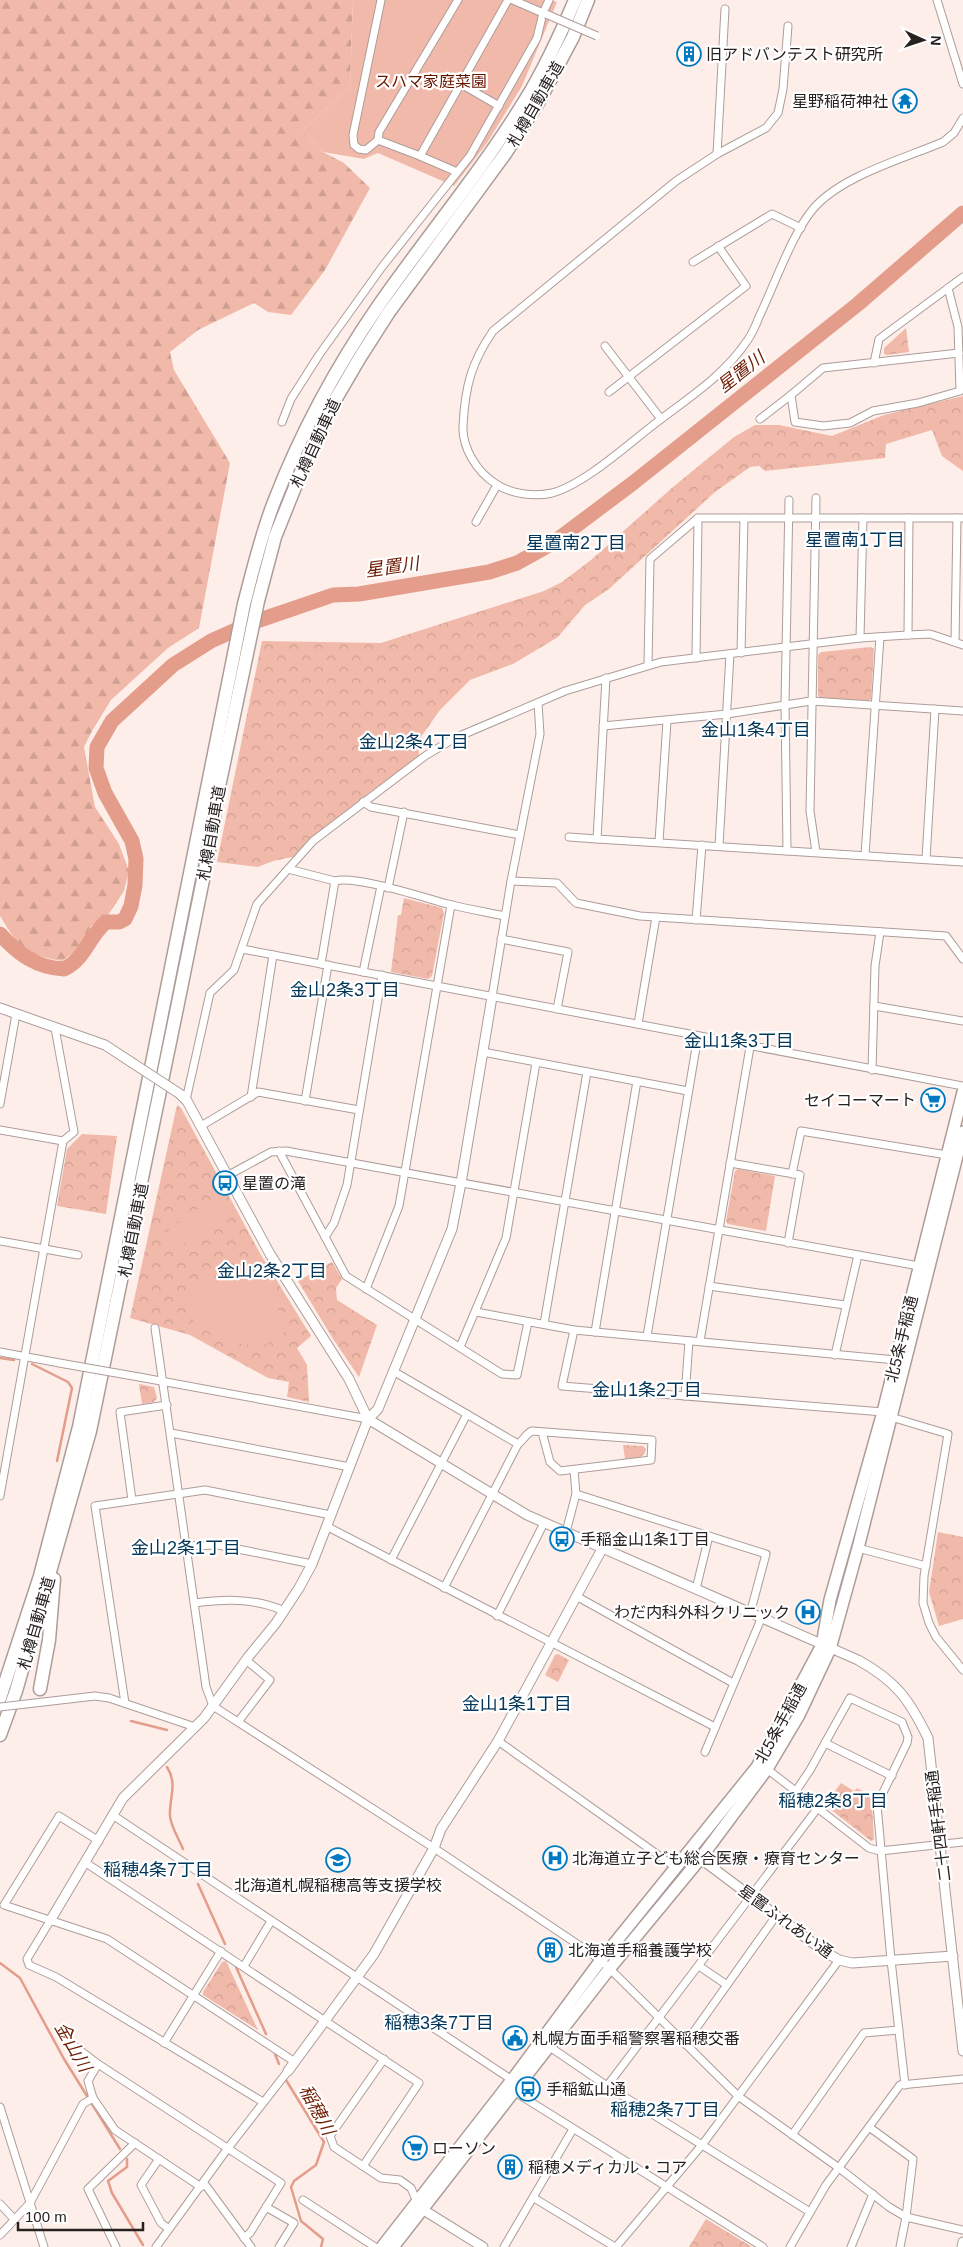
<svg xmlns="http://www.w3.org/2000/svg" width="963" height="2247" font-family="Helvetica,'Noto Sans JP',sans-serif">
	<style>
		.forest { fill: url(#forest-firs) }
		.park { fill: url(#park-crowns) }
		.garden { fill: #f1b9a9 }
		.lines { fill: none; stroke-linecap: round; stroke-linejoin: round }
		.stream { stroke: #e39d8a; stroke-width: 2.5 }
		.river { stroke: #e39d8a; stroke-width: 15 }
		.minor-casing { stroke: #ac9d99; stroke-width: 9 }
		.tertiary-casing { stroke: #ac9d99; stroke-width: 11 }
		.trunk-casing { stroke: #ac9d99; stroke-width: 14 }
		.motorway-casing { stroke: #ac9d99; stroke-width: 15 }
		.minor { stroke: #fff; stroke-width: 7 }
		.tertiary { stroke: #fff; stroke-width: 9 }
		.trunk { stroke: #fff; stroke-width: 11 }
		.motorway { stroke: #fff; stroke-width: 12 }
		.minor-bridge-casing { stroke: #ac9d99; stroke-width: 9; stroke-linecap: butt }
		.tertiary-bridge-casing { stroke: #ac9d99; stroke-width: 11; stroke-linecap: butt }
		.minor-bridge { stroke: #fff; stroke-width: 7 }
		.tertiary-bridge { stroke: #fff; stroke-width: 9 }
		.labels { text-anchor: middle; stroke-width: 4.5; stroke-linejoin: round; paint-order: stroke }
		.poi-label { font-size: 16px; fill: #272120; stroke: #fff; text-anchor: start }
		.park-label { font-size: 16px; fill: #661400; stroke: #fff }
		.street-label { font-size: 16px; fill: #272120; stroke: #fff }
		.water-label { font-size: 18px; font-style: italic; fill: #6e1c03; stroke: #fff }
		.neighbourhood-label { font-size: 18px; fill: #033659; stroke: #fff }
	</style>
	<defs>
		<pattern id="forest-firs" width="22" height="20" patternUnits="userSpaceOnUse" patternTransform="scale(1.25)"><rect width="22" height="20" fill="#f1b9a9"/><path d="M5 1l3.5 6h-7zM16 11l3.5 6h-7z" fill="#cf9f91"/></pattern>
		<pattern id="park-crowns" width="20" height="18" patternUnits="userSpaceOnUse" patternTransform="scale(1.25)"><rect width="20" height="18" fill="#f1b9a9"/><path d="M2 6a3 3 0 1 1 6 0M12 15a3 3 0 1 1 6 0" fill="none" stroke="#cf9f91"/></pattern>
	</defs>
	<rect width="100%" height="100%" fill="#feeeea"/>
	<path class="forest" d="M0,0H353L350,87L303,130L323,152L344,163L370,188L325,270L291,315L268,312L254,303L198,330L170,352L174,370L230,463L199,628L168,648L111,700L92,731L84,747L95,807L119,844L129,871L124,891L108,915L91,926L81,947L62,961C24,954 20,949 0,916Z"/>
	<g class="park">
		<polygon points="906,328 909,352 887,355 884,354 884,348"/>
		<polygon points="963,396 963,471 942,456 932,430 886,444 885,458 765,471 759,466 750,467 715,492 609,589 585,605 558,637 513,664 470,680 440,710 418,741 419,757 370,792 315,836 297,856 273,861 258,867 217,862 262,641 381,643 544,591 562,582 591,560 673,487 734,437 755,425 779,425 832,436 884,415"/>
		<polygon points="871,647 874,649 871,699 868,701 821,698 818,696 818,655 821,652"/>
		<polygon points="404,898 442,908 444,913 432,976 428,979 391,972 398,915 401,915"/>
		<polygon points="177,1105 181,1108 261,1255 311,1336 297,1348 307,1365 309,1402 287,1397 289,1382 268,1378 190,1335 130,1318"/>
		<polygon points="82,1134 117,1136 106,1214 57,1206 67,1149"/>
		<polygon points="738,1169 775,1176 766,1231 728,1224 726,1221 735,1171"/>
		<polygon points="332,1262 342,1279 336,1288 337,1300 377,1325 359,1377 333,1339 298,1281"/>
		<polygon points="139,1384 154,1387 157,1398 154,1402 142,1404"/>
		<path d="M623,1445L643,1446L646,1449C645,1459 633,1458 625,1459Z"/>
		<polygon points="938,1532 963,1537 963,1619 939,1626 929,1592"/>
		<polygon points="558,1654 569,1660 558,1682 545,1675 555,1655"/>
		<polygon points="841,1783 854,1791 857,1788 874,1797 872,1804 874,1839 871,1841 825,1805"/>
		<polygon points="226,1961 258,2030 203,1995 203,1992 222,1962"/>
		<polygon points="706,2219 752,2247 689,2247"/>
	</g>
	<g class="garden">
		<polygon points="353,0 551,0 557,2 522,86 487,143 454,186 378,153 364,159 323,152 303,130 350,87"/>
		<polygon points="218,1198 230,1219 170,1251 162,1234 180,1224 177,1220"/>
		<polygon points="241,1265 251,1268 254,1272 256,1272 290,1329 265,1345 254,1346 239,1344 225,1340 212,1334 196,1324 185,1310 186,1298 191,1290"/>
	</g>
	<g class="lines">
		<g class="stream">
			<polyline points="0,1358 14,1360"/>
			<polyline points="32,1364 68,1382 72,1388 57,1461"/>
			<polyline points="131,1721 167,1730"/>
			<path d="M167,1767C178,1784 169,1798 170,1816C171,1827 179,1839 183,1849"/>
			<polyline points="198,1884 225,1944"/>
			<polyline points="0,1963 20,1978 64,2059 120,2149"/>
			<polyline points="236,1967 266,2034"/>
			<polyline points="275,2054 279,2064"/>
			<polyline points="286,2080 324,2142 316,2165 294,2181 291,2187 301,2221 323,2239 321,2247"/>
			<polyline points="127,2159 127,2167 108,2181 112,2193 143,2245"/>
		</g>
		<path class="river" d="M0,934C18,954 37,968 64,969C85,959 89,936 106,922H119L125,919L131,906L135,885L136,859L132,841L105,793L96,768L97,747L112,721L173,665L211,641L251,623L333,595L359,594L489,572L517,563L553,543L633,483L858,304L963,213"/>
		<g class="minor-casing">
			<g id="minor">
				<polyline points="381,0 353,135 354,145 359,149 366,150 378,140 379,132 458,0"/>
				<polyline points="937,0 963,84"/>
				<polyline points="546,14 543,13 549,0"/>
				<path d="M788,26L783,89L778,113L766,128L717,154L676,181L493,331C471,363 465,387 463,426C462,448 477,472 496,484C511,494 534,497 552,493C583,485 626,446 652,426C685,400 723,377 747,341C752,334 756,325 759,317C774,286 792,234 813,209C841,176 903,159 943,142L954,133L963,118"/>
				<polyline points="461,84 499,106"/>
				<polyline points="378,140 420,156 457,172"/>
				<polyline points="717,154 725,9"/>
				<polyline points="420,156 508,0"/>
				<polyline points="693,262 772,214 801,228"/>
				<polyline points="605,346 661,419"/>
				<polyline points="874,363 879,339 963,277"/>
				<polyline points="609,392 746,286 718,246"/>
				<polyline points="791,395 795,422 823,426 850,423 873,411 918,403 960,391 958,327 948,288"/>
				<polyline points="760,419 791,395 823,368 959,353"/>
				<polyline points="282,422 291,399 319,355 382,267 470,156 537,38 543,13 513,0"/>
				<polyline points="476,522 497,485"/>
				<polyline points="908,635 909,518"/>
				<polyline points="860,638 863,518"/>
				<polyline points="955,642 957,518"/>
				<polyline points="741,653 744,518"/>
				<polyline points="696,658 698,518"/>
				<polyline points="648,665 650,559 698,518 963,518"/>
				<polyline points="606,678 597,839 963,862"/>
				<polyline points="603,726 727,714 811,701 963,711"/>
				<polyline points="363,802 371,807 520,835"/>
				<polyline points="569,837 597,839"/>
				<polyline points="659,842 667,721"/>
				<polyline points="719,846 730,654"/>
				<polyline points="787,851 785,703 789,500"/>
				<polyline points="816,852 810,811 816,498"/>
				<polyline points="865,855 880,637"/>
				<polyline points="926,859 935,709"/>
				<path d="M288,869L335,881C355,875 425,898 448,904C467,909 486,912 505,916"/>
				<polyline points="511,881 557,883 576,903 640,916 946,936 963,959"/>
				<polyline points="388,888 404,812"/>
				<polyline points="696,920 702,845"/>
				<polyline points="501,939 568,952 557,1009"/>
				<polyline points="242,949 963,1086"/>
				<polyline points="321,964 335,881"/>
				<polyline points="363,972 381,886"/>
				<polyline points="492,997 511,881 540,734 538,703"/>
				<polyline points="874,1006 963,1021"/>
				<polyline points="638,1024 656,917"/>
				<polyline points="483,1052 688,1091"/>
				<polyline points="872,1070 875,966 880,932"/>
				<polyline points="251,1097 273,955"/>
				<polyline points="186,1100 210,993 234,970 257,904 313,841 425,756 455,738 565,691 661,662 860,638 908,635 930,634 963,645"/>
				<polyline points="305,1101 328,965"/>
				<polyline points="0,1104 16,1014"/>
				<polyline points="201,1126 258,1092 359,1110"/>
				<polyline points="0,1130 63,1141"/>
				<polyline points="279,1151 346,1276 502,1374 517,1375 528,1322"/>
				<polyline points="730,1163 800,1175 788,1243"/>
				<polyline points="792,1174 801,1131 947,1155"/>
				<polyline points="227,1176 271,1152 286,1151 919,1266"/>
				<polyline points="325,1237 334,1223 347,1185 382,975"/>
				<polyline points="0,1241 78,1255"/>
				<polyline points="709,1286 845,1305"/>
				<polyline points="366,1289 399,1206 451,905"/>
				<polyline points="476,1312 574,1330 896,1360"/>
				<polyline points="544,1324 587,1072"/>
				<polyline points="155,1328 206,1687 213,1706 434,1848 601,1960 738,2096 839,2168 889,2207 906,2217 963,2230"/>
				<polyline points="574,1330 562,1386 883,1412"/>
				<polyline points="595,1332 637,1081"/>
				<polyline points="647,1336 698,1036"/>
				<polyline points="700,1341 750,1047"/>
				<polyline points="460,1347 506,1238 536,1063"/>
				<polyline points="0,1352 65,1364"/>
				<polyline points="835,1355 858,1255"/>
				<polyline points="393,1371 518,1444"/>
				<polyline points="139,1377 368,1419"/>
				<polyline points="685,1396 689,1341"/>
				<polyline points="891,1417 948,1434 924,1576 923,1603 929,1623 936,1637 963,1670"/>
				<polyline points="171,1433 350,1467"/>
				<polyline points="576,1494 766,1554 750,1614"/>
				<polyline points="0,1496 63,1141 74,1132 55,1028"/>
				<polyline points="132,1500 120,1412 167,1405"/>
				<polyline points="326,1526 715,1727"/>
				<polyline points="566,1532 576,1494 574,1470"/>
				<polyline points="187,1546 218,1545 312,1564"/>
				<polyline points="858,1548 926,1566"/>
				<polyline points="391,1560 467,1414"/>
				<path d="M444,1588L518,1444C524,1440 525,1434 532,1431L652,1440L651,1460L560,1471L550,1462L542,1432"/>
				<polyline points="696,1589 709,1536"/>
				<polyline points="576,1596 733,1683"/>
				<path d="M195,1603C225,1599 255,1598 284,1611"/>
				<polyline points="497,1616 544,1523"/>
				<polyline points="109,1698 195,1727"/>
				<polyline points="125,1703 95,1506 205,1490 331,1515"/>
				<polyline points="238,1722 270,1680 246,1660"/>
				<polyline points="498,1741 675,1867"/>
				<polyline points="825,1743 892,1776"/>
				<polyline points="705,1752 761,1619"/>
				<polyline points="767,1769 869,1848 880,1851 963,1842"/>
				<polyline points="796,1791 810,1770 850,1698 902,1722 908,1737 907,1743 877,1805 891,1960 905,2085"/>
				<polyline points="114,1816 512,2080"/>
				<polyline points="99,1841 59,1816 4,1905 107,1939 295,2062"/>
				<polyline points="86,1863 419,2083 363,2166"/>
				<polyline points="50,1921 27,1959 29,1965 56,1977 263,2102"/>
				<polyline points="244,1966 271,1921"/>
				<polyline points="699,1966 727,1985"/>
				<polyline points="64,2038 98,2064 281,2183 250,2233 244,2238"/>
				<polyline points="164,2043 221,1951"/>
				<polyline points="685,2044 776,1916"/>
				<polyline points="550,2047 607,2086 810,2212"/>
				<polyline points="384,2059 330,2136 334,2147 381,2178 400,2180 411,2188 418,2204"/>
				<polyline points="98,2064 88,2081 93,2098 115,2130 201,2187"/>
				<polyline points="607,2086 817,1809"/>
				<polyline points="515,2092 763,2247"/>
				<polyline points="0,2107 44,2247"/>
				<polyline points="869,2127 913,2159 906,2217 900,2247"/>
				<polyline points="792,2135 864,2033 899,2030"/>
				<polyline points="159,2159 141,2185 161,2223 169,2229"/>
				<polyline points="204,2183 251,2247"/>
				<polyline points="534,2198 615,2247"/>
				<polyline points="303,2200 375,2247"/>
				<polyline points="0,2204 14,2219"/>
				<polyline points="266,2207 294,2223 279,2247"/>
				<polyline points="0,2235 30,2203 83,2104 93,2098"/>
				<polyline points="116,2247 88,2189 135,2143"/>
				<polyline points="156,2247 228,2148 288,2071"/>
				<polyline points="504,2247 573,2129"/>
				<polyline points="616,2247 702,2145 839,1960"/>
				<polyline points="790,2247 826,2185 900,2085 963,2079"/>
				<polyline points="851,2247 873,2194"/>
			</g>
		</g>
		<g class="tertiary-casing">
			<g id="tertiary">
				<polyline points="0,1008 105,1045 131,1062"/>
				<path d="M180,1094L187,1101L270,1254L349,1379L368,1419L527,1515L858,1660C896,1681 909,1699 928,1738L963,2051"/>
				<polyline points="689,1850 825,1952 839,1960 852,1963 953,1956"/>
				<polyline points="50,1921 123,1798 204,1718 249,1656 276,1623 299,1588 312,1564 368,1419 378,1409 452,1229 461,1183 492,997"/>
				<polyline points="288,2071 374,1954 434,1848 441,1829 498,1741 602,1549"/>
				<polyline points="422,2209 483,2247"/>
				<polyline points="962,2247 963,2242"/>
			</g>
		</g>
		<g class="trunk-casing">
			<g id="trunk">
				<polyline points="382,2247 512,2080 601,1960 757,1767 822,1645 830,1600 883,1412 963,1092"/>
				<polyline points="393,2247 610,1968 700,1859 767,1769 799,1715 830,1649 858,1548 963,1132"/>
			</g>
		</g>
		<g class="motorway-casing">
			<g id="motorway">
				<polyline points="40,1689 49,1640 54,1579"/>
				<path d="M0,1698L40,1576L79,1427L244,604C253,570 261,535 274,502C301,432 337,366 379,305C427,236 482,171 526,99C545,68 561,33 575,0"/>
				<polyline points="0,1735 16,1691 90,1431 177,1008 210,845 217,796 258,601 275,537 307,457 331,407 359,359 389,312 505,154 538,103 573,37 588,0"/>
			</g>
		</g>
		<use href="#minor" class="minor"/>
		<use href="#tertiary" class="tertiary"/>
		<use href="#trunk" class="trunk"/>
		<use href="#motorway" class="motorway"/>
		<g class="minor-bridge-casing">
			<g id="minor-bridge">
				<polyline points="546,14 597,36"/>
				<polyline points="65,1364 139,1377"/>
				<polyline points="0,1707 95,1696 109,1698"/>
			</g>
		</g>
		<g class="tertiary-bridge-casing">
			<polyline id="tertiary-bridge" points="131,1062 180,1094"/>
		</g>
		<use href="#minor-bridge" class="minor-bridge"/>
		<use href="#tertiary-bridge" class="tertiary-bridge"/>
	</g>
	<defs>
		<g id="building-ring" transform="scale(1.25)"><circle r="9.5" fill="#fff" stroke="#0079c2" stroke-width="1.5"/><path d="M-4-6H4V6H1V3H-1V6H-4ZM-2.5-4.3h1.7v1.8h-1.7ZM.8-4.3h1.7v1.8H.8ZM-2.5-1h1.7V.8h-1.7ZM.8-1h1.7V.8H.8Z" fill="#0079c2"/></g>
		<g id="temple-ring" transform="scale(1.25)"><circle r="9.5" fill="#fff" stroke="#0079c2" stroke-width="1.5"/><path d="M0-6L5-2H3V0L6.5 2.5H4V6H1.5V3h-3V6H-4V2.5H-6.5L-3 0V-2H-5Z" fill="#0079c2"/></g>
		<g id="supermarket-ring" transform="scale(1.25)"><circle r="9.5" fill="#fff" stroke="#0079c2" stroke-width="1.5"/><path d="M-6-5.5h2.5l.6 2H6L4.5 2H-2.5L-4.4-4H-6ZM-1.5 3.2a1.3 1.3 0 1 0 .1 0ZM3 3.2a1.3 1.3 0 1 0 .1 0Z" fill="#0079c2"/></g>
		<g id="bus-ring" transform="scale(1.25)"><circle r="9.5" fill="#fff" stroke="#0079c2" stroke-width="1.5"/><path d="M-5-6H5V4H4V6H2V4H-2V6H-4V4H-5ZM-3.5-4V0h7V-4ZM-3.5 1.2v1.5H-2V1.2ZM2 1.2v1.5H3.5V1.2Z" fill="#0079c2"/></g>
		<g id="hospital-ring" transform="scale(1.25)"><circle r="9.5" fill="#fff" stroke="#0079c2" stroke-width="1.5"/><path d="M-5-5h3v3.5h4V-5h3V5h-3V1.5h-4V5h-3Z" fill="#0079c2"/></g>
		<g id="school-ring" transform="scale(1.25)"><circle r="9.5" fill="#fff" stroke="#0079c2" stroke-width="1.5"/><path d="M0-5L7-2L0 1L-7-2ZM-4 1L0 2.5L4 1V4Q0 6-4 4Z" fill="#0079c2"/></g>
		<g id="civic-ring" transform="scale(1.25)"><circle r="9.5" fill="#fff" stroke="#0079c2" stroke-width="1.5"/><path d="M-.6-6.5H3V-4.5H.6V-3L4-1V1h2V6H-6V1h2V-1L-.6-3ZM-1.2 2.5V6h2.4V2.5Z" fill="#0079c2"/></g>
	</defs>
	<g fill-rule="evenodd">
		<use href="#building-ring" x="689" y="54"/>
		<use href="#temple-ring" x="905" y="101"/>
		<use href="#supermarket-ring" x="933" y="1100"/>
		<use href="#bus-ring" x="225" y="1183"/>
		<use href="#bus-ring" x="562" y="1539"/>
		<use href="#hospital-ring" x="808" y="1612"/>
		<use href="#hospital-ring" x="555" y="1858"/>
		<use href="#school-ring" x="338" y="1860"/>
		<use href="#building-ring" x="550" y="1950"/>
		<use href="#civic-ring" x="515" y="2038"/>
		<use href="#bus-ring" x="528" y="2089"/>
		<use href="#supermarket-ring" x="415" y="2148"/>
		<use href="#building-ring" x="510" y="2167"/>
	</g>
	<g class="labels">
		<g class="poi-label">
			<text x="706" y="60">旧アドバンテスト研究所</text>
			<text x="888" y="107" text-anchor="end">星野稲荷神社</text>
			<text x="916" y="1106" text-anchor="end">セイコーマート</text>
			<text x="242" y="1189">星置の滝</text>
			<text x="580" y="1545">手稲金山1条1丁目</text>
			<text x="790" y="1618" text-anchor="end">わだ内科外科クリニック</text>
			<text x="572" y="1864">北海道立子ども総合医療・療育センター</text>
			<text x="338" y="1891" text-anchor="middle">北海道札幌稲穂高等支援学校</text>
			<text x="568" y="1956">北海道手稲養護学校</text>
			<text x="532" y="2044">札幌方面手稲警察署稲穂交番</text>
			<text x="546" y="2095">手稲鉱山通</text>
			<text x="432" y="2154">ローソン</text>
			<text x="528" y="2173">稲穂メディカル・コア</text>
		</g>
		<g class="park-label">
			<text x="431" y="87">スハマ家庭菜園</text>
		</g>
		<g class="street-label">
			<text transform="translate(535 104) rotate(-60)" y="6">札樽自動車道</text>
			<text transform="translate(315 443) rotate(-65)" y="6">札樽自動車道</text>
			<text transform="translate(211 833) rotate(-80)" y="6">札樽自動車道</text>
			<text transform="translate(133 1230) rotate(-79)" y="6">札樽自動車道</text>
			<text transform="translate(901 1339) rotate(-76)" y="6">北5条手稲通</text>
			<text transform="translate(36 1623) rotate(-74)" y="6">札樽自動車道</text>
			<text transform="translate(780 1723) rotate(-61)" y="6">北5条手稲通</text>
			<text transform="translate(938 1826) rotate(-97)" y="6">二十四軒手稲通</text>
			<text transform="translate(786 1921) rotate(36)" y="6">星置ふれあい通</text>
		</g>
		<g class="water-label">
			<text transform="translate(741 372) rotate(-38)" y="6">星置川</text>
			<text transform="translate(392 567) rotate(-8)" y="6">星置川</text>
			<text transform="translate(73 2047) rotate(60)" y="6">金山川</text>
			<text transform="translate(317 2110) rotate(62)" y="6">稲穂川</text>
		</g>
		<g class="neighbourhood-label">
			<text x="855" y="546">星置南1丁目</text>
			<text x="576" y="549">星置南2丁目</text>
			<text x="756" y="736">金山1条4丁目</text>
			<text x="414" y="748">金山2条4丁目</text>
			<text x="345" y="996">金山2条3丁目</text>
			<text x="739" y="1047">金山1条3丁目</text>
			<text x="272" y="1277">金山2条2丁目</text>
			<text x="647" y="1396">金山1条2丁目</text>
			<text x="186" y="1554">金山2条1丁目</text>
			<text x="517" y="1710">金山1条1丁目</text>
			<text x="833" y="1807">稲穂2条8丁目</text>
			<text x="158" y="1876">稲穂4条7丁目</text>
			<text x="439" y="2029">稲穂3条7丁目</text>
			<text x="665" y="2116">稲穂2条7丁目</text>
		</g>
	</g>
	<g transform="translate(923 40) rotate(93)" stroke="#ffffff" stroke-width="4" paint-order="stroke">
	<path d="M0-4L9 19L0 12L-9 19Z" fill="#272120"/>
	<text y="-8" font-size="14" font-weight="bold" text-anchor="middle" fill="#272120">N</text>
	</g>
	<path d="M18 2222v8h125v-8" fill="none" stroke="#272120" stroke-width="2.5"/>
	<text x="25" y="2222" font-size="15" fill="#272120" stroke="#ffffff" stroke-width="4" paint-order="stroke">100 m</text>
</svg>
